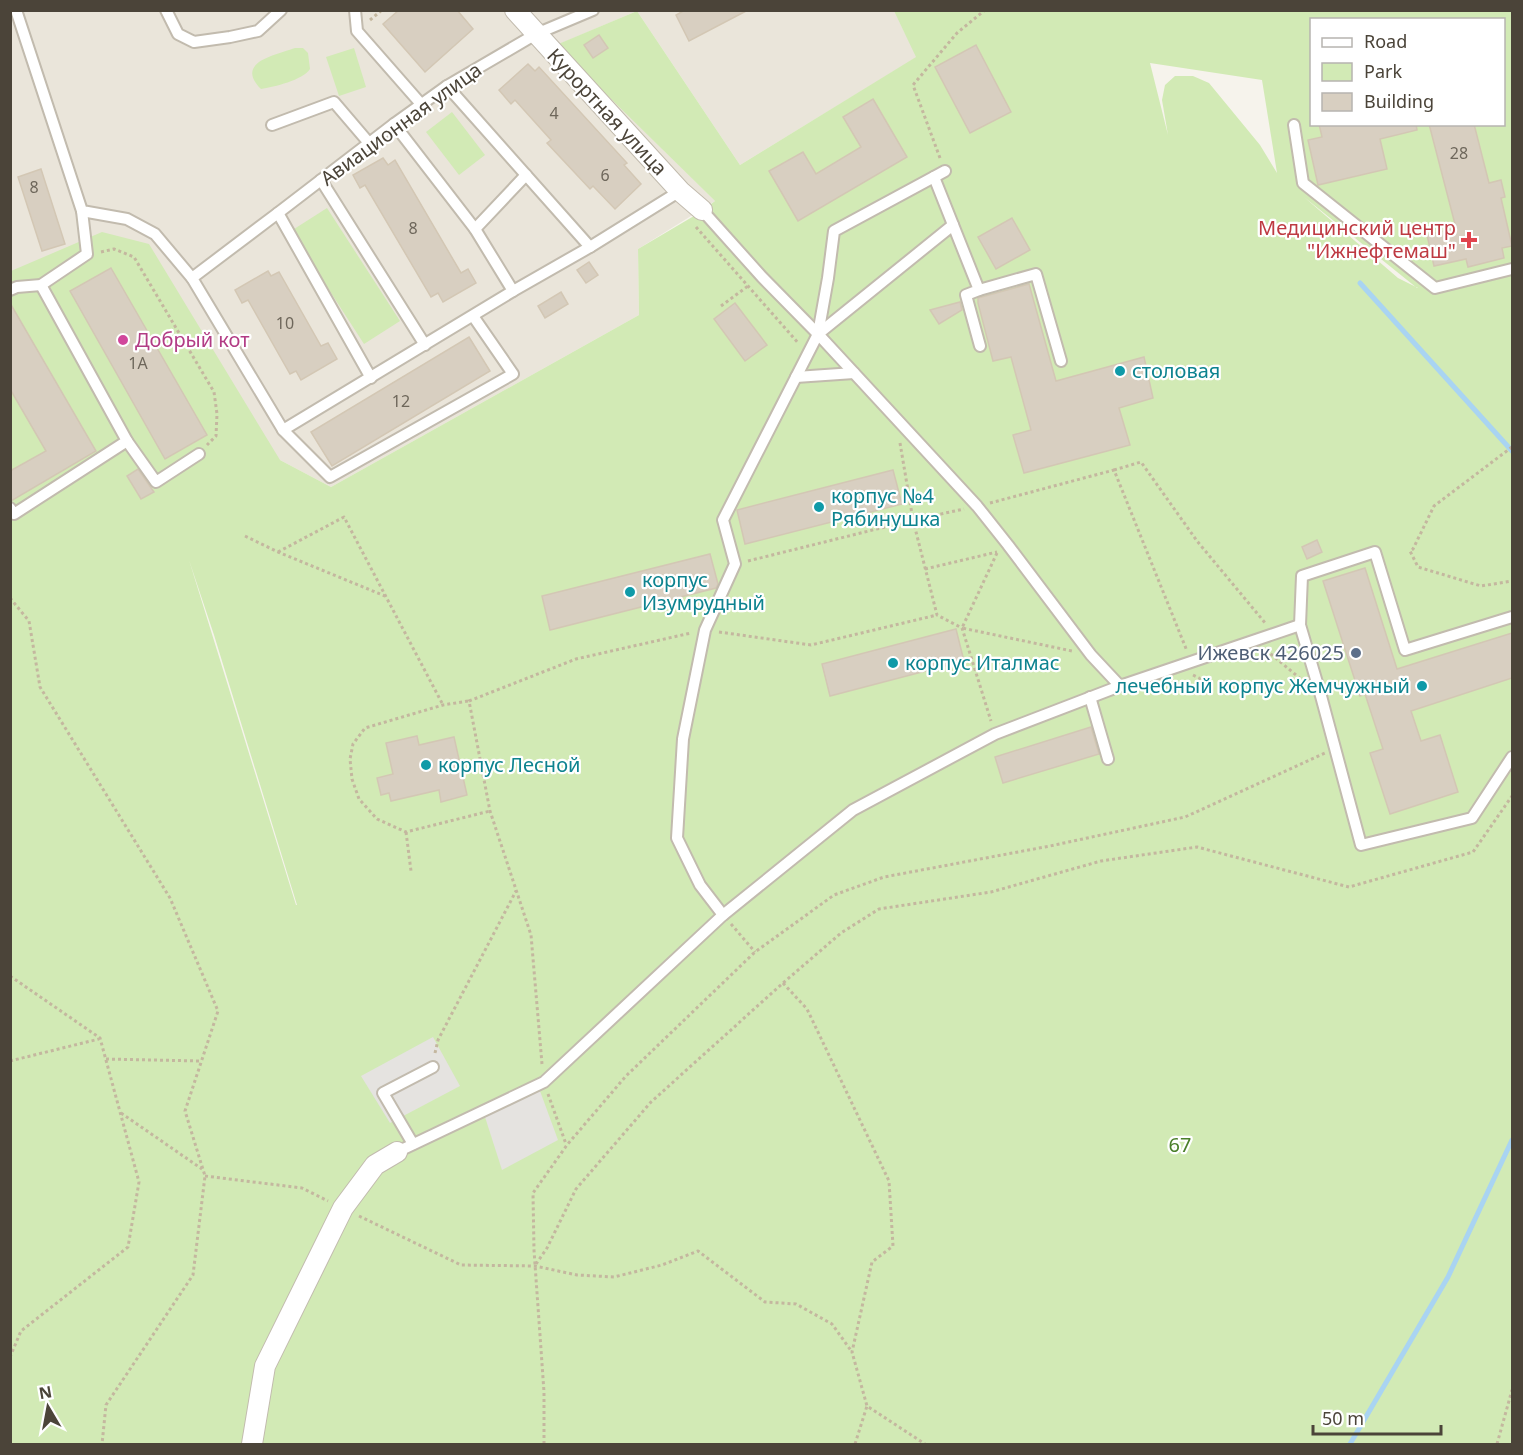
<svg xmlns="http://www.w3.org/2000/svg" width="1523" height="1455" font-family="'Noto Sans',sans-serif">
	<style>
		.residential { fill: #eae5da }
		.green { fill: #d2eab5; fill-rule: evenodd }
		.parking { fill: #e5e3e0 }
		.lines { fill: none; stroke-linecap: round; stroke-linejoin: round }
		.stream { stroke: #a9d4f2; stroke-width: 5 }
		.building { fill: #d8cfc1; stroke: #d3c7b4; stroke-width: 1.5 }
		.service-casing { stroke: #c2bbae; stroke-width: 14 }
		.minor-casing { stroke: #c2bbae; stroke-width: 22 }
		.path { stroke: #c4b79f; stroke-width: 3; stroke-dasharray: 3 3; stroke-linecap: butt }
		.service { stroke: #fff; stroke-width: 10 }
		.minor { stroke: #fff; stroke-width: 20 }
		.health-dot { fill: #e0444e; stroke: #fff; stroke-width: 2 }
		.hotel-dot { fill: #d1479c; stroke: #fff; stroke-width: 2 }
		.culture-dot { fill: #0f9aa8; stroke: #fff; stroke-width: 2 }
		.service-dot { fill: #5c6f8a; stroke: #fff; stroke-width: 2 }
		.labels { text-anchor: middle; stroke-width: 4.5; stroke-linejoin: round; paint-order: stroke }
		.number-label { font-size: 16px; fill: #6e675b }
		.street-label { font-size: 20px; fill: #4b4439; stroke: #fff }
		.health-label { font-size: 20px; fill: #be3a42; stroke: #fff; text-anchor: end }
		.hotel-label { font-size: 20px; fill: #b23c85; stroke: #fff; text-anchor: start }
		.culture-label { font-size: 20px; fill: #0d838f; stroke: #fff; text-anchor: start }
		.service-label { font-size: 20px; fill: #4e5e75; stroke: #fff; text-anchor: end }
		.park-label { font-size: 20px; fill: #4a7f2a; stroke: #fff }
	</style>
	<rect width="100%" height="100%" fill="#f6f3ec"/>
	<polygon class="residential" points="11,11 894,11 917,57 740,165 637,11 557,45 715,201 638,249 639,315 331,487 280,460 11,523"/>
	<g class="green">
		<path d="M637,11L740,165L916,57L894,11H1512V1444H11V271L102,232L149,244L280,460L331,487L639,315L638,249L699,213L715,201L556,45ZM1312,20H1504V124H1312ZM1150,63L1262,80L1277,173L1260,145L1209,83L1193,76H1175L1165,85L1162,100L1168,135ZM1304,197L1417,288H1418L1398,278ZM189,560L214,635L297,905H296Z"/>
		<path d="M295,48H303L308,53L310,69C303,80 274,87 261,89C234,62 276,55 295,48Z"/>
		<polygon points="354,48 366,87 339,96 326,57"/>
		<polygon points="452,112 485,155 459,175 426,132"/>
		<polygon points="327,208 400,321 364,344 291,231"/>
	</g>
	<g class="parking">
		<polygon points="433,1037 460,1086 390,1123 361,1076"/>
		<polygon points="540,1091 558,1140 502,1170 485,1117"/>
	</g>
	<g class="lines">
		<g class="stream">
			<polyline points="1360,283 1512,451"/>
			<polyline points="1350,1444 1448,1277 1512,1140"/>
		</g>
	</g>
	<g class="building">
		<polygon points="399,10 457,10 473,29 425,72 383,24"/>
		<polygon points="685,10 748,10 689,41 676,15"/>
		<polygon points="599,35 608,48 593,58 584,45"/>
		<polygon points="976,45 1011,112 970,133 935,67"/>
		<polygon points="528,64 535,71 539,67 627,163 624,165 641,184 615,209 593,186 590,189 547,143 551,140 515,100 511,104 499,90"/>
		<polygon points="873,99 907,157 798,221 769,171 803,152 816,174 861,147 843,117"/>
		<polygon points="1319,124 1416,124 1417,130 1380,139 1387,169 1318,185 1308,140 1322,137"/>
		<polygon points="1429,124 1474,124 1489,183 1501,180 1505,197 1501,198 1512,246 1502,248 1504,258 1468,267 1466,259 1434,266 1427,235 1456,228"/>
		<polygon points="383,158 388,165 395,160 461,273 468,269 476,283 443,302 438,293 431,297 365,185 360,188 353,175"/>
		<polygon points="41,169 65,244 42,251 18,177"/>
		<polygon points="1012,218 1030,250 996,269 978,237"/>
		<polygon points="589,262 598,275 586,283 577,270"/>
		<polygon points="111,268 207,435 165,459 70,291"/>
		<polygon points="268,271 271,276 279,272 321,346 328,343 337,359 301,380 296,371 290,374 248,300 242,303 235,290"/>
		<polygon points="1029,284 1056,381 1144,357 1153,398 1119,408 1130,445 1024,473 1013,435 1031,430 1011,357 993,361 978,303 978,298"/>
		<polygon points="561,292 568,304 545,318 538,306"/>
		<polygon points="960,302 962,310 939,324 930,310"/>
		<polygon points="10,303 96,451 11,501 10,471 46,451 10,389"/>
		<polygon points="735,303 767,345 745,361 714,319"/>
		<polygon points="469,337 490,371 332,466 311,432"/>
		<polygon points="138,469 154,492 141,499 127,476"/>
		<polygon points="893,470 902,504 745,544 737,510"/>
		<polygon points="1317,540 1322,552 1307,559 1302,547"/>
		<polygon points="710,554 718,584 716,588 550,630 542,596"/>
		<polygon points="1365,568 1397,669 1512,633 1512,678 1411,711 1421,741 1440,735 1458,792 1390,814 1370,753 1383,749 1365,694 1360,696 1323,581"/>
		<polygon points="956,629 964,661 830,696 822,664"/>
		<polygon points="1091,727 1099,754 1003,783 995,757"/>
		<polygon points="417,736 419,745 454,737 467,795 441,802 439,790 391,801 389,793 381,795 377,778 393,774 386,743"/>
	</g>
	<g class="lines">
		<g class="service-casing">
			<g id="service">
				<polyline points="16,10 82,211 127,219 155,234 192,278"/>
				<polyline points="166,10 178,34 194,42 230,37 258,31 281,10"/>
				<polyline points="355,10 357,31 421,104"/>
				<polyline points="447,86 590,247"/>
				<polyline points="394,124 475,229"/>
				<polyline points="272,125 334,102 369,143"/>
				<polyline points="1294,125 1303,183 1435,288 1512,269"/>
				<polyline points="934,177 979,290 966,295 980,346"/>
				<polyline points="321,180 425,345"/>
				<polyline points="702,210 762,277 818,334 977,506 1008,545 1091,655 1120,686 1300,625 1321,696 1361,845 1472,818 1512,757"/>
				<polyline points="278,213 394,124 447,86 536,34 593,10"/>
				<polyline points="10,290 17,287 41,285 87,254 82,211"/>
				<polyline points="979,290 1036,274 1061,361"/>
				<polyline points="513,291 475,229 526,175"/>
				<polyline points="818,334 953,225"/>
				<polyline points="796,377 854,373"/>
				<polyline points="371,378 278,213 192,278 283,430 330,477 513,374 473,316"/>
				<polyline points="283,430 513,291 590,247 680,191"/>
				<polyline points="127,441 156,482 199,454"/>
				<polyline points="10,508 14,514 127,441 41,285"/>
				<polyline points="1300,625 1302,576 1375,552 1405,650 1512,617"/>
				<polyline points="1090,697 1108,759"/>
				<polyline points="723,915 700,885 677,838 683,739 705,630 735,564 723,520 818,334 828,278 834,231 945,171"/>
				<polyline points="413,1144 383,1093 433,1067"/>
				<polyline points="397,1152 544,1082 723,915 853,810 995,734 1120,686"/>
			</g>
		</g>
		<g class="minor-casing">
			<g id="minor">
				<polyline points="515,10 680,191 702,210"/>
				<polyline points="252,1444 265,1366 343,1208 375,1165 397,1152"/>
			</g>
		</g>
		<g class="path">
			<polyline points="370,20 382,10"/>
			<polyline points="940,158 913,85 957,33 985,10"/>
			<polyline points="696,227 799,344"/>
			<polyline points="101,252 114,249 134,257 214,392 217,414 216,436 207,445"/>
			<polyline points="721,306 748,286"/>
			<polyline points="900,443 913,520 937,615 962,628 991,721"/>
			<polyline points="1512,447 1434,506 1413,549 1410,551 1418,567 1481,586 1512,581"/>
			<polyline points="1114,470 1141,462 1197,541 1266,624"/>
			<polyline points="990,503 1114,470 1187,651"/>
			<polyline points="245,536 278,552 385,596"/>
			<polyline points="278,552 344,517 443,705"/>
			<polyline points="997,553 962,628 1072,651"/>
			<polyline points="748,561 913,520 964,509"/>
			<polyline points="925,569 997,552"/>
			<polyline points="10,598 29,621 40,687 170,898 218,1011 185,1111 205,1176 193,1275 106,1405 102,1444"/>
			<polyline points="719,632 811,645 937,615"/>
			<polyline points="1266,650 1302,680"/>
			<polyline points="1193,675 1199,678 1209,693"/>
			<polyline points="468,701 443,705 365,728 353,744 350,759 352,779 359,799 377,819 406,832 490,811"/>
			<polyline points="406,832 411,871"/>
			<polyline points="731,924 755,952"/>
			<polyline points="10,976 100,1038 139,1182 128,1247 21,1331 10,1357"/>
			<polyline points="783,983 807,1009 889,1181 893,1246 872,1262 852,1352 867,1406 925,1444"/>
			<polyline points="435,1053 438,1040 516,891"/>
			<polyline points="106,1059 201,1061"/>
			<polyline points="10,1061 99,1039"/>
			<polyline points="542,1064 531,935 490,811 469,701 576,659 691,633"/>
			<polyline points="548,1094 566,1144"/>
			<polyline points="121,1113 202,1169"/>
			<polyline points="205,1176 302,1188 328,1201"/>
			<polyline points="359,1216 461,1265 535,1266 577,1275 614,1277 662,1265 698,1251 765,1302 796,1304 832,1324 852,1352"/>
			<polyline points="536,1264 547,1248 576,1189 651,1102 783,983 841,933 879,909 991,892 1101,861 1197,847 1349,887 1473,852 1512,796"/>
			<polyline points="544,1444 544,1392 534,1250 533,1193 567,1145 626,1076 755,952 834,895 884,877 1050,846 1185,817 1325,753"/>
			<polyline points="855,1444 867,1406"/>
			<polyline points="1497,1444 1512,1390"/>
		</g>
		<use href="#service" class="service"/>
		<use href="#minor" class="minor"/>
	</g>
	<path class="health-dot" d="M1466 231h6v6h6v6h-6v6h-6v-6h-6v-6h6z"/>
	<circle class="hotel-dot" cx="123" cy="340" r="6"/>
	<g class="culture-dot">
		<circle cx="1120" cy="371" r="6"/>
		<circle cx="819" cy="507" r="6"/>
		<circle cx="630" cy="592" r="6"/>
		<circle cx="893" cy="663" r="6"/>
		<circle cx="1422" cy="686" r="6"/>
		<circle cx="426" cy="765" r="6"/>
	</g>
	<circle class="service-dot" cx="1356" cy="653" r="6"/>
	<g class="labels">
		<g class="number-label">
			<text x="554" y="119">4</text>
			<text x="1459" y="159">28</text>
			<text x="605" y="181">6</text>
			<text x="34" y="193">8</text>
			<text x="413" y="234">8</text>
			<text x="285" y="329">10</text>
			<text x="138" y="369">1А</text>
			<text x="401" y="407">12</text>
		</g>
		<g class="street-label">
			<text transform="translate(607 112) rotate(47)" y="7">Курортная улица</text>
			<text transform="translate(401 124) rotate(-36)" y="7">Авиационная улица</text>
		</g>
		<g class="health-label">
			<text x="1456" y="235">Медицинский центр<tspan x="1456" dy="23">"Ижнефтемаш"</tspan></text>
		</g>
		<g class="hotel-label">
			<text x="135" y="347">Добрый кот</text>
		</g>
		<g class="culture-label">
			<text x="1132" y="378">столовая</text>
			<text x="831" y="503">корпус №4<tspan x="831" dy="23">Рябинушка</tspan></text>
			<text x="642" y="587">корпус<tspan x="642" dy="23">Изумрудный</tspan></text>
			<text x="905" y="670">корпус Италмас</text>
			<text x="1410" y="693" text-anchor="end">лечебный корпус Жемчужный</text>
			<text x="438" y="772">корпус Лесной</text>
		</g>
		<g class="service-label">
			<text x="1344" y="660">Ижевск 426025</text>
		</g>
		<g class="park-label">
			<text x="1180" y="1152">67</text>
		</g>
	</g>
	<rect width="1523" height="1455" fill="none" stroke="#4b4439" stroke-width="24"/>
	<rect x="1310" y="18" width="195" height="108" fill="#ffffff" stroke="#b7b4b0" stroke-width="1.5"/>
	<rect x="1322" y="38" width="30" height="9" fill="#ffffff" stroke="#b7b4b0" stroke-width="1.5"/>
	<text x="1364" y="48" font-size="18" fill="#4b4439">Road</text>
	<rect x="1322" y="63" width="30" height="18" fill="#d2eab5" stroke="#b7b4b0" stroke-width="1.5"/>
	<text x="1364" y="78" font-size="18" fill="#4b4439">Park</text>
	<rect x="1322" y="93" width="30" height="18" fill="#d8cfc1" stroke="#b7b4b0" stroke-width="1.5"/>
	<text x="1364" y="108" font-size="18" fill="#4b4439">Building</text>
	<g transform="translate(48 1407) rotate(350)" stroke="#ffffff" stroke-width="4.5" paint-order="stroke">
	<path d="M0-4.5L10 22L0 15L-10 22Z" fill="#4b4439"/>
	<text y="-9" font-size="16" font-weight="bold" text-anchor="middle" fill="#4b4439">N</text>
	</g>
	<path d="M1313 1425v9h128v-9" fill="none" stroke="#4b4439" stroke-width="3"/>
	<text x="1322" y="1425" font-size="18" fill="#4b4439" stroke="#ffffff" stroke-width="4.5" paint-order="stroke">50 m</text>
</svg>
